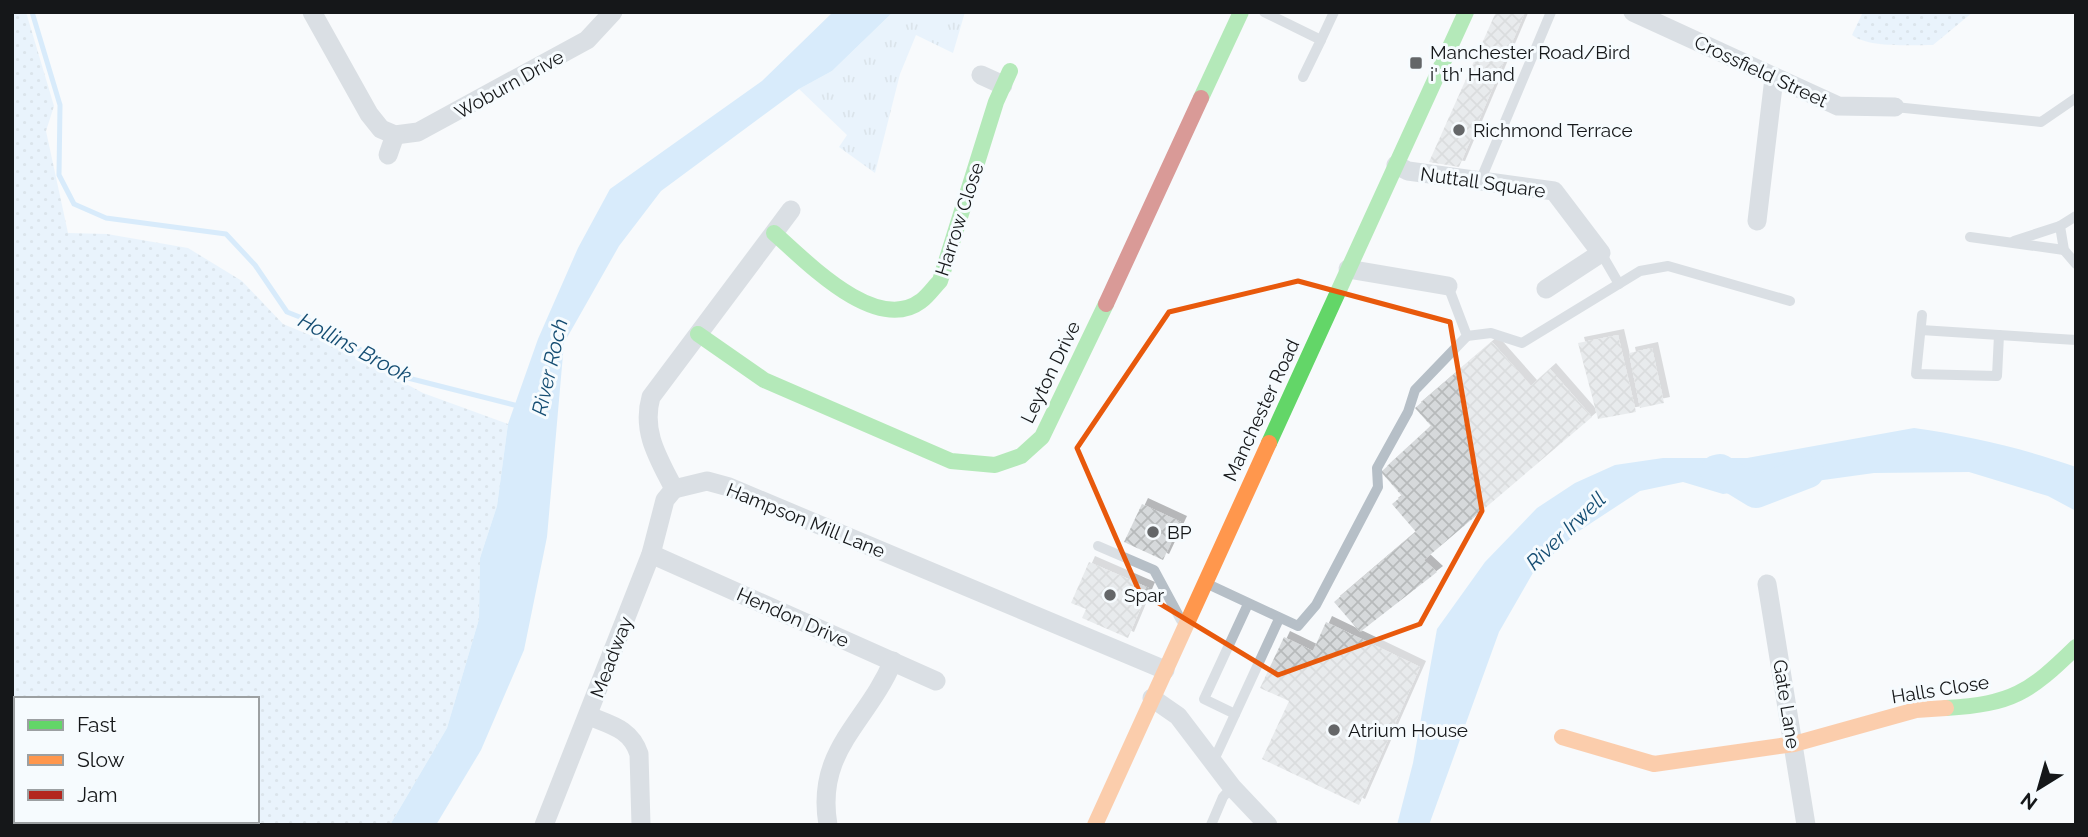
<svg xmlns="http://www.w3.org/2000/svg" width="2088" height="837" font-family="Raleway,sans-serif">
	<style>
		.grass { fill: url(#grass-dots); fill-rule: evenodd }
		.park { fill: url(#park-tufts) }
		.water { fill: #b1dafa }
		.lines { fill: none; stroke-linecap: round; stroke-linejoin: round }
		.stream { stroke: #b1dafa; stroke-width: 5 }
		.river { stroke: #b1dafa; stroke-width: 32 }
		.building { fill: url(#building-cross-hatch); filter: url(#shadow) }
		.lane { stroke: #b6bfc7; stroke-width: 10 }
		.street { stroke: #b6bfc7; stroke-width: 19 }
		.fast { stroke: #63d668; stroke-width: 16 }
		.slow { stroke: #ff974d; stroke-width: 16 }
		.jam { stroke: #b3261e; stroke-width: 16 }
		.marked { fill: none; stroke: #e8590c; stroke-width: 5; stroke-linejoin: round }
		.poi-dot { fill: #646668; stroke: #f6fbfe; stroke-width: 2.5 }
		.labels { text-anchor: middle; stroke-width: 6; stroke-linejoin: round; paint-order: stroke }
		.poi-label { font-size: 19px; fill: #151719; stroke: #f6fbfe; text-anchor: start }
		.street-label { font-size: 19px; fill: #151719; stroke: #f6fbfe }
		.water-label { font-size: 21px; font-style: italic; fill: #164e73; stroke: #f6fbfe }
	</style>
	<defs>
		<pattern id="grass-dots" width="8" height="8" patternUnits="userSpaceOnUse" patternTransform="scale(1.75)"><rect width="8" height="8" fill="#d7ecfd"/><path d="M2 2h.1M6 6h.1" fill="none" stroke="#b8cad8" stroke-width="1.8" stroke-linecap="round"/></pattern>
		<pattern id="park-tufts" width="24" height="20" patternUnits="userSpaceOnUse" patternTransform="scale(1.75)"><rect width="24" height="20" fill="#d7ecfd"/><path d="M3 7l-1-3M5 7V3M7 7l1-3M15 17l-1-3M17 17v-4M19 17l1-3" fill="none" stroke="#b8cad8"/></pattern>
		<pattern id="building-cross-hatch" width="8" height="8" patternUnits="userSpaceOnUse" patternTransform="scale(1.75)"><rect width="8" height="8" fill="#d6d9db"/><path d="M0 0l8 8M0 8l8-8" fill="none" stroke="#b7babb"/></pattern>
		<filter id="shadow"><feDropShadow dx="6" dy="-6" stdDeviation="0" flood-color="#0004"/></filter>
	</defs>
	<rect width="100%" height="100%" fill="#f8fafc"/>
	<g class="grass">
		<path d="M12,12H26L54,106L46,131L68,233L107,234L188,248L242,281L283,324L332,344L423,393L508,424L497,506L480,558L479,619L447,728L390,825H12ZM16,699H257V821H16Z"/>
		<path d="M1863,12H1973L1933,45C1912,45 1868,48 1852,35Z"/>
	</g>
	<polygon class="park" points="893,12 965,12 953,53 916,35 900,74 875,173 839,147 847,135 799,89 832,71"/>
	<g class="water">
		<polygon points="833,12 893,12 832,71 799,89 661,191 619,246 564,343 547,537 524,650 481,750 436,825 390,825 447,728 479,619 480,558 497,506 508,424 538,339 578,248 610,189 762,81"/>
		<path d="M1914,428C1970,436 2022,448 2076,467V511L2048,496L1969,472L1874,473L1723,494L1683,482L1640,491L1579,531L1534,571L1499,632L1429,825H1397L1413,763L1437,629L1485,562L1537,508L1575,483L1615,465L1663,458H1747Z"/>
	</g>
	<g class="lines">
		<polyline class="stream" points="32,12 60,105 59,175 74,204 106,218 226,234 255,265 287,312 315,323 408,378 522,407"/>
		<polyline class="river" points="1716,471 1720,470 1756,492 1808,472"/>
	</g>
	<g class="building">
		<polygon points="1496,12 1525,12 1459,167 1429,162"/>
		<polygon points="1618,335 1636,412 1598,419 1578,343"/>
		<polygon points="1492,342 1531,386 1550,369 1592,417 1424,560 1437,572 1360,632 1334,602 1416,532 1392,504 1402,496 1381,472 1431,426 1415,408"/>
		<polygon points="1652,348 1664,403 1640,408 1629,353"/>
		<polygon points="1142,504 1181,522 1163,560 1124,542"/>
		<polygon points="1089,562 1149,588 1128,638 1082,618 1086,609 1071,603"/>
		<polygon points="1326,622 1420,667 1359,805 1262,759 1289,701 1260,688 1284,637 1313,651"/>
	</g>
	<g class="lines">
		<g class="lane">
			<polyline points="1264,12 1321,40 1303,77"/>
			<polyline points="1321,40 1334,12"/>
			<polyline points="1895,107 2041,122 2076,98"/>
			<polyline points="1481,179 1551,12"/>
			<polyline points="2076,216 2060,226 2064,250 2076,264"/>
			<polyline points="1970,237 2064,250"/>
			<polyline points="2014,241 2060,226"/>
			<polyline points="1601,253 1619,284"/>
			<polyline points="1922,315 1916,374 1997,376 1999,335"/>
			<polyline points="1921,330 2076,340"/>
			<polyline points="1467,336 1491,333 1522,343 1640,271 1668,266 1790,301"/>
			<polyline points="1098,546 1154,570 1181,620"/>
			<polyline points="1212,586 1298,626 1316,605 1378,487 1377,468 1408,412 1415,390 1467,336 1448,286"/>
			<polyline points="1235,714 1204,699 1248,604"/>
			<polyline points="1213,762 1279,619"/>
			<polyline points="1211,825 1223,797 1232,787"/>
		</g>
		<g class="street">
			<polyline points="312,12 369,114 381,129 395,135 418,132 587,40 613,12"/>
			<polyline points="1633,12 1838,106 1895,107"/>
			<polyline points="981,75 1003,85"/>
			<polyline points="388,155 395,135"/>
			<polyline points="1396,165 1408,171 1554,191 1601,253 1546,289"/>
			<polyline points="1757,221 1774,78"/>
			<polyline points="1348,269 1448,286"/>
			<polyline points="674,489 707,481 729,487 1165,670"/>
			<path d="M674,489C659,459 641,432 651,397L791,210"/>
			<polyline points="651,554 936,681"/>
			<polyline points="1767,584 1806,825"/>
			<polyline points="1152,698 1178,716 1232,787 1268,825"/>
			<path d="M589,716C611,725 631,729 639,754L641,825"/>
			<polyline points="544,825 651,554 665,500 674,489"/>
			<path d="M828,825C815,750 867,723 893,661"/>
		</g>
		<g class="fast">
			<polyline points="1201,98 1241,12"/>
			<path d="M774,233C806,261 876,335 921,301C928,296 934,287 940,281L996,102L1010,71"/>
			<polyline points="698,334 764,380 951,461 995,465 1021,456 1042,437 1106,304"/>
			<polyline points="1269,443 1466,12"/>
			<path d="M1946,708C2012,704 2029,693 2076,647"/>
		</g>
		<g class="slow">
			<polyline points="1562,737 1654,764 1794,744 1916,710 1946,708"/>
			<polyline points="1095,825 1269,443"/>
		</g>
		<polyline class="jam" points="1106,304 1201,98"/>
	</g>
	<path d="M0 0H2088V837H0ZM1298,281L1450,322L1482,511L1420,624L1278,675L1139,591L1077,448L1169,312Z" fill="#f8fafc" fill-opacity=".55" fill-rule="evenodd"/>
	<path class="marked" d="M1298,281L1450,322L1482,511L1420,624L1278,675L1139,591L1077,448L1169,312Z"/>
	<g class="poi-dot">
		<rect x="1409" y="56" width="14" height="14" rx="3.5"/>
		<circle cx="1459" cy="130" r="7"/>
		<circle cx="1153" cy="532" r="7"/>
		<circle cx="1110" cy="595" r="7"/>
		<circle cx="1334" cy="730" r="7"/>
	</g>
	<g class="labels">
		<g class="poi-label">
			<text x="1430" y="59">Manchester Road/Bird<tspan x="1430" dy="22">i' th' Hand</tspan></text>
			<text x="1473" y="137">Richmond Terrace</text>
			<text x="1167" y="539">BP</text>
			<text x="1124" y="602">Spar</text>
			<text x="1348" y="737">Atrium House</text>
		</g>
		<g class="street-label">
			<text transform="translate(1761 71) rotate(25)" y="7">Crossfield Street</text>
			<text transform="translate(509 84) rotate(-29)" y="7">Woburn Drive</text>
			<text transform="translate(1483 182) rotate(8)" y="7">Nuttall Square</text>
			<text transform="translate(959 219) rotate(-72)" y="7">Harrow Close</text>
			<text transform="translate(1050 372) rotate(-64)" y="7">Leyton Drive</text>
			<text transform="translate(1261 410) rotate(-65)" y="7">Manchester Road</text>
			<text transform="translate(806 520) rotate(22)" y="7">Hampson Mill Lane</text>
			<text transform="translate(793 617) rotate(24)" y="7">Hendon Drive</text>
			<text transform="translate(611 657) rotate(-69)" y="7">Meadway</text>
			<text transform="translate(1940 689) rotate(-9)" y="7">Halls Close</text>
			<text transform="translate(1787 704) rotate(81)" y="7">Gate Lane</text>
		</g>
		<g class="water-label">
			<text transform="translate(355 348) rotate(28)" y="7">Hollins Brook</text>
			<text transform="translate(550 367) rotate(-77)" y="7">River Roch</text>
			<text transform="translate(1566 531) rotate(-44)" y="7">River Irwell</text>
		</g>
	</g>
	<rect width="2088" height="837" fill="none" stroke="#151719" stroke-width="28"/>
	<rect x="14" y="697" width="245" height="126" fill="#f6fbfe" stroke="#9ca0a2" stroke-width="2"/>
	<rect x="28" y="720" width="35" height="10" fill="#63d668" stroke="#9ca0a2" stroke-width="2"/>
	<text x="77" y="732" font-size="21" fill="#151719">Fast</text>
	<rect x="28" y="755" width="35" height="10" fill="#ff974d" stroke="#9ca0a2" stroke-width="2"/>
	<text x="77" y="767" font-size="21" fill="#151719">Slow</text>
	<rect x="28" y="790" width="35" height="10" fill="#b3261e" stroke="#9ca0a2" stroke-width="2"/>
	<text x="77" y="802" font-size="21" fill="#151719">Jam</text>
	<g transform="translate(2039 788) rotate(217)" stroke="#f6fbfe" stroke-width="5" paint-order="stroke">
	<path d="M0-5L12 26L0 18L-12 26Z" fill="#151719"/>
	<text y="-10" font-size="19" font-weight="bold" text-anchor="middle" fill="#151719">N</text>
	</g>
</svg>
